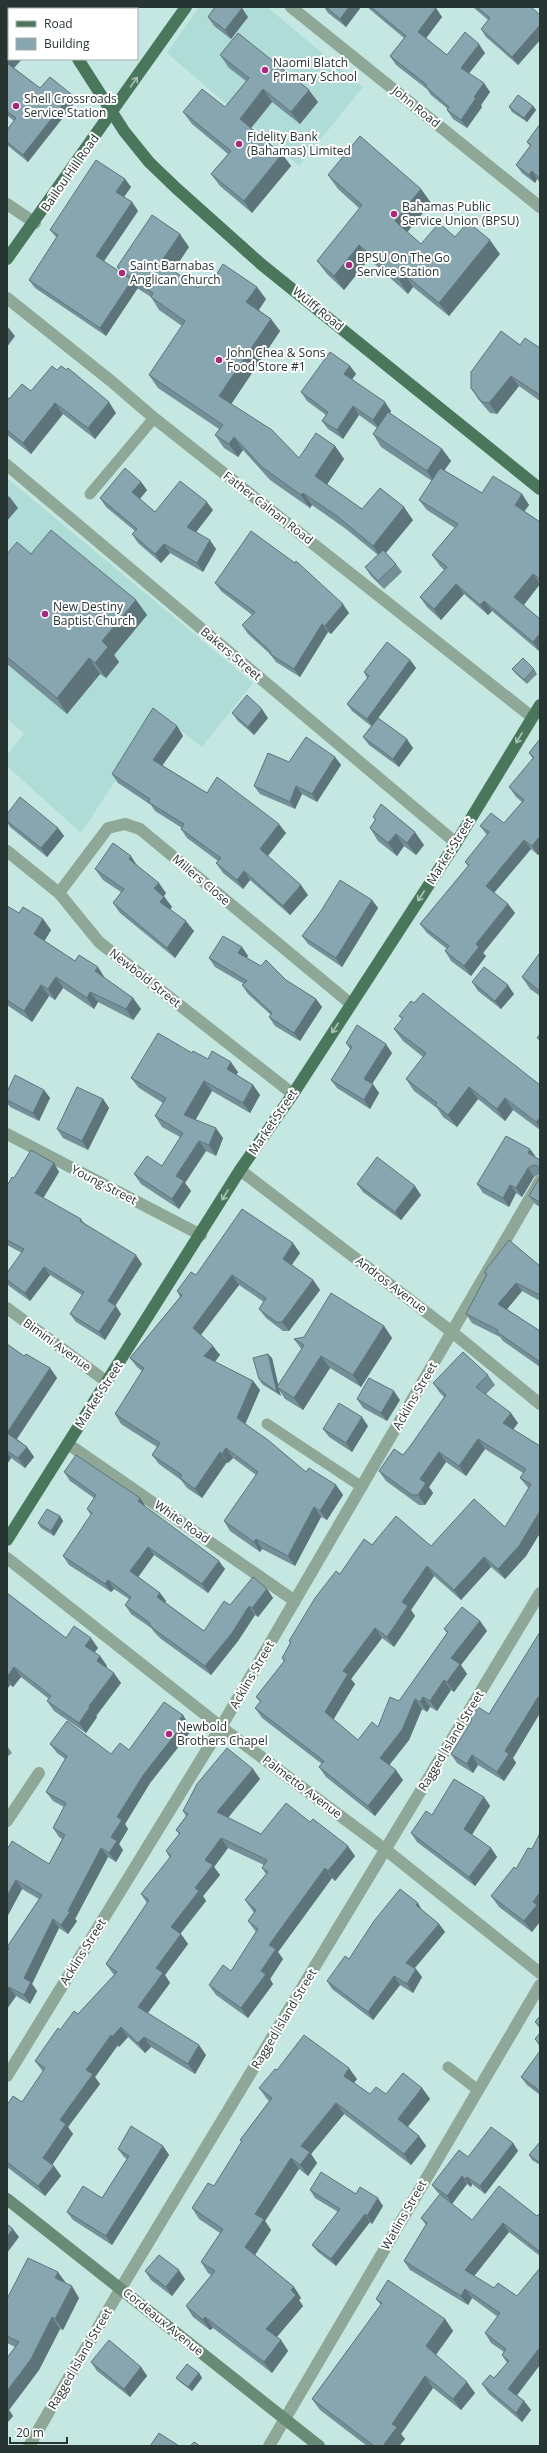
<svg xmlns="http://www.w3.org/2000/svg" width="547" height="2453" font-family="'Open Sans',sans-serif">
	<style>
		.built { fill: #afdcd6 }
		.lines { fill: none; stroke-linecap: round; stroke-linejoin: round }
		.lane { stroke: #8fa796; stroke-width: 11 }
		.street { stroke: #8fa796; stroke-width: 12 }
		.secondary { stroke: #678b74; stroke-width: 12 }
		.primary { stroke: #4a775b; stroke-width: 12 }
		.wall { fill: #748f97 }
		.shaded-wall { fill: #5e747b }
		.building { fill: #87a6b0; stroke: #5e747b }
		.oneway { stroke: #aec2b5 }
		.poi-dot { fill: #a72a7d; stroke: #fff; stroke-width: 1.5 }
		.labels { text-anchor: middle; stroke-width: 4; stroke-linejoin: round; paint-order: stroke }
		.poi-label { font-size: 12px; fill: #263432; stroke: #fff; text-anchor: start }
		.street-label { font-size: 12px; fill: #263432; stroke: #fff }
	</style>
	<rect width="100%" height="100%" fill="#c4e7e2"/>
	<g class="built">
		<polygon points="199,7 267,7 363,87 299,166 167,53"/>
		<polygon points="7,478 253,683 202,747 159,714 81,833 7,766 7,755 24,734 7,718"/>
	</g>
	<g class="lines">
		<g class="lane">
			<polyline points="90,494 154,418"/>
			<polyline points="267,1424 362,1487"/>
			<polyline points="448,2067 478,2090"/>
		</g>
		<g class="street">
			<polyline points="291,7 540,207"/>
			<polyline points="7,204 35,223"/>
			<polyline points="7,298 111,381 154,418 532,717"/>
			<polyline points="7,465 456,843"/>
			<polyline points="7,851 59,893 99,942 293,1094"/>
			<polyline points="59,893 108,828 125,824 140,829 351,1004"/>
			<polyline points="7,1134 201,1235"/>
			<polyline points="240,1170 452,1332 540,1404"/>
			<polyline points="7,1308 107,1382"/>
			<polyline points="68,1444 295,1601"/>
			<polyline points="7,1558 221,1727 386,1850 540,1973"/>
			<polyline points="7,1821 39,1773"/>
			<polyline points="7,2076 221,1727 540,1181"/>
			<polyline points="29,2446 121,2288 540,1593"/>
			<polyline points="269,2446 540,1985"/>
		</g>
		<polyline class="secondary" points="7,2199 319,2446"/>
		<g class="primary">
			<polyline points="40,7 42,9"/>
			<polyline points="78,59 124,131 149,162 176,188 261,264 540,489"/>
			<polyline points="7,259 186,7"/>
			<polyline points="7,1540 240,1170 293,1094 456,843 540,705"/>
		</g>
	</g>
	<g class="wall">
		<polygon points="88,7 116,7 114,9 90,9"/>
		<polygon points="324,7 361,7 346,27 328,13"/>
		<polygon points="367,7 434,7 442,17 426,38 447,55 485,53 469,73 490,92 481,105 482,107 467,128 453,119 447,110 448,109 431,95 427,89 396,65 390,56 404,38"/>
		<polygon points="473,7 531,7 540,15 540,40 518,65 486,37 481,29 488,20"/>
		<polygon points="208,17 248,17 231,39 214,26"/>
		<polygon points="7,26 9,59 22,59 14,68 40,88 76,101 28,162 7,145 7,130 14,121 7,115"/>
		<polygon points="220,55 318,102 300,124 272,102 251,128 282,154 291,166 252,213 220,186 211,174 228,154 192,124 183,112 225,107 246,81 229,68"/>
		<polygon points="533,106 536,110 527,122 512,112 509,107"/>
		<polygon points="540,124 540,182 537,179 535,183 522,173 516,165 530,146 527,142"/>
		<polygon points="328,175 421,189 431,203 407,232 421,244 455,237 500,254 449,316 413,287 408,294 369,259 344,290 327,274 317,261 360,209 338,189"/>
		<polygon points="125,179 131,187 124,197 132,202 138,211 104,261 121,273 117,267 189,247 173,271 198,288 211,283 266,299 259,310 271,319 280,331 231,404 299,458 335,446 344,459 327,484 362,509 413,520 386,553 396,564 402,572 384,589 371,576 365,567 378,555 346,529 312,505 310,508 270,480 243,450 238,457 224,448 215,435 219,429 158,388 149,375 182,326 159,310 151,297 137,288 106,336 35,288 29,280 57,238 50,230"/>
		<polygon points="520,345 540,348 540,401 519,386 497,414 490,413 478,399 471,388"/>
		<polygon points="350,366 356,374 352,379 391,411 390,413 442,449 451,461 444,470 482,493 522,494 529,505 524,511 540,522 540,584 524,605 540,652 492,611 488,615 464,594 441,620 427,607 420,597 444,570 440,566 432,555 455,528 427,510 419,500 432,481 381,447 373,434 377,428 359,415 343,439 328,429 322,421 326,415 307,401 301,392"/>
		<polygon points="31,391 116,413 95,439 63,414 31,454 7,435 7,397 9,399"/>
		<polygon points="141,482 147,490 140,499 155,512 213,510 196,532 216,549 203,572 170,553 161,563 138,543 132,534 135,531 106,507 100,498"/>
		<polygon points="7,554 31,554 136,600 147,615 114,655 119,662 106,678 100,674 67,714 7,664"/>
		<polygon points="215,583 349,613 331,634 328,632 300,677 276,662 270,654 248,634 242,625 252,615 221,591"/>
		<polygon points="410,660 416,668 378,718 413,748 399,767 369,745 363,737 371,726 352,711 347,704 367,678 364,672"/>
		<polygon points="512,669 534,669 537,674 527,684 515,673"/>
		<polygon points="232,713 268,718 254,735 238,721"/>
		<polygon points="177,726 183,736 162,765 207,793 286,833 268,856 308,895 290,915 250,880 243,889 223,873 216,863 218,861 187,838 181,829 182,828 155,811 151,805 118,783 112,774"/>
		<polygon points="540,739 538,855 531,849 494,893 508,904 515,913 483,953 486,956 471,976 451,961 445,951 447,949 427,933 420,924 468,866 465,862 487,835 480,826 504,823 522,802 516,797 509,787 533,759 529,753"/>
		<polygon points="335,757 341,765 317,802 302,794 295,809 260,794 254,786 289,762"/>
		<polygon points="7,814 58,828 64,836 47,857 10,827 7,822"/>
		<polygon points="373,817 424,845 416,855 404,846 397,856 378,841 370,828 375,820"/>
		<polygon points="138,866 166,893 164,896 172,907 170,910 194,931 175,958 120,913 113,903 121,892 103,880 95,869"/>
		<polygon points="372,900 378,908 342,967 308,944 302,936"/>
		<polygon points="7,906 19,913 43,919 51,930 44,941 75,961 105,978 133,998 141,1009 133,1020 98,1002 94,1009 63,988 55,1000 49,996 32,1022 7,1005"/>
		<polygon points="242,947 248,956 246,958 261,966 286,980 316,999 322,1007 300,1041 275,1026 269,1017 271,1015 248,994 242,985 244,984 215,967 209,958"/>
		<polygon points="540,955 540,996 530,989 522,977"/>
		<polygon points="472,982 514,994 501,1009 478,991"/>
		<polygon points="399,1016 540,1085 540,1084 540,1130 513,1110 505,1121 478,1099 457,1127 443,1117 437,1108 414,1091 406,1079 423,1057 403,1041 394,1029 402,1019"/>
		<polygon points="346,1043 392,1053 372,1084 379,1093 370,1109 337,1088 331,1080 350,1049"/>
		<polygon points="192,1053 208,1059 238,1072 236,1075 253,1085 260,1095 250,1113 212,1091 195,1120 223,1138 216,1156 206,1151 185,1183 191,1191 179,1209 141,1184 134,1174 162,1166 180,1137 162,1127 155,1116 163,1103 139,1088 131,1078"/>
		<polygon points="44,1090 50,1098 39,1121 10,1107 7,1103 7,1092"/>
		<polygon points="103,1099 109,1108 88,1150 63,1138 57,1129"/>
		<polygon points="535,1157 540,1160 540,1174 534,1177 522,1197 516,1193 509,1207 483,1193 477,1184"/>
		<polygon points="54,1163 59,1172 43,1198 81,1219 84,1223 142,1264 115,1306 121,1314 105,1340 76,1322 70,1314 82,1295 50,1275 30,1301 9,1286 7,1283 7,1273 22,1253 7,1245 7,1186 14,1178"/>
		<polygon points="540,1177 540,1207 535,1204 529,1196"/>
		<polygon points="357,1184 421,1195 401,1220 363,1192"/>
		<polygon points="300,1253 292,1265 313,1280 320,1290 289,1331 283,1331 266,1318 259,1309 264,1302 239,1285 201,1335 220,1355 215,1362 253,1381 260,1390 245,1424 306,1472 336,1485 343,1495 327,1520 321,1517 295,1566 262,1549 260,1552 230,1531 224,1521 256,1475 233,1458 228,1463 227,1462 202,1498 187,1488 181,1480 159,1464 152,1455 157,1447 121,1424 115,1414 142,1371 137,1367 130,1358 180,1297 177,1291 196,1275"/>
		<polygon points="540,1266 540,1301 522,1291 507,1309 540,1331 540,1367 503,1341 500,1337 472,1323 466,1314 487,1275 484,1272"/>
		<polygon points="384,1326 392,1338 361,1387 330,1368 303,1410 285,1399 279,1390 281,1396 262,1384 259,1379 272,1358 278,1385 302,1350 294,1339"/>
		<polygon points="7,1344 24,1356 50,1368 57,1378 17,1439 27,1447 34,1457 25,1468 11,1458 7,1464"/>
		<polygon points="488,1375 495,1385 486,1394 518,1423 513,1430 540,1446 540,1533 526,1556 505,1579 491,1567 461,1600 434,1576 411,1610 415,1616 394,1647 382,1638 351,1679 355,1684 333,1719 358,1740 378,1727 399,1701 447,1633 444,1629 480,1621 487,1631 461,1665 467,1674 454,1692 451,1690 437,1711 430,1707 427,1712 422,1709 409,1740 389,1765 403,1780 375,1816 326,1777 319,1767 322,1764 262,1718 255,1708 260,1702 256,1697 284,1662 282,1658 290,1643 289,1641 340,1574 372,1545 431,1546 505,1527 529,1489 520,1478 523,1473 485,1449 466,1476 446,1462 429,1487 433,1493 425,1505 419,1505 386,1481 379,1471 403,1455 411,1445 444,1397 440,1393 433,1383"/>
		<polygon points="357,1399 400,1400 387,1421 363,1408"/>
		<polygon points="368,1426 352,1452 329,1437 323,1429"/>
		<polygon points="64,1472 140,1498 146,1507 225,1569 208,1593 154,1555 138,1577 160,1593 166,1601 165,1602 204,1631 230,1605 267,1589 273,1598 258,1617 255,1615 238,1641 211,1675 161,1639 155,1633 151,1628 131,1614 125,1605 129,1599 114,1589 111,1592 69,1565 63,1556 91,1515 87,1509 94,1498 70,1481"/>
		<polygon points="60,1516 63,1521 54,1536 41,1528 38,1523"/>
		<polygon points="7,1593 66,1638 98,1648 94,1652 100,1656 107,1666 106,1668 121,1683 96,1716 97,1717 86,1733 54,1711 47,1701 49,1699 21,1677 13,1687 10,1685 7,1689"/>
		<polygon points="540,1632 540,1713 513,1758 516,1763 504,1781 478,1765 473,1773 457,1763 451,1754 472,1721 470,1719 489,1714"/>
		<polygon points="189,1725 188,1727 191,1731 150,1783 125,1824 128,1829 119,1844 123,1850 116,1862 108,1857 75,1919 77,1921 68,1934 59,1928 32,1984 37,1991 30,2004 16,1996 7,2009 7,1952 9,1949 7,1947 39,1899 22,1889 7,1917 7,1850 49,1864 62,1839 59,1837 53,1828 64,1807 53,1801 46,1792 65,1759 57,1753 50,1744 111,1754 129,1750"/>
		<polygon points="7,1746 12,1753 7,1757"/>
		<polygon points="253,1769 260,1779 228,1818 261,1834 355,1856 335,1881 332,1878 278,1952 283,1959 270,1979 273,1984 248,2018 216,1995 209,1985 231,1971 256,1932 248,1921 254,1913 252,1910 245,1900 266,1874 262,1868 264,1865 228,1848 214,1867 220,1875 203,1896 206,1901 180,1933 188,1944 165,1975 170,1983 147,2013 206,2055 195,2074 151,2047 145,2053 128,2037 119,2047 118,2045 95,2077 100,2084 68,2127 73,2134 52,2165 54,2166 61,2176 45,2196 7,2167 7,2105 22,2102 43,2072 35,2061 60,2030 78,2014 114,1975 106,1964 147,1903 141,1894 170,1858 166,1851 179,1834 176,1830 186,1816 183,1811"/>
		<polygon points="484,1797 490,1806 472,1835 491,1848 497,1857 475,1886 417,1842 411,1833 432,1815"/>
		<polygon points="532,1849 532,1932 499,1907 491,1896 516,1869"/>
		<polygon points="423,1911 439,1924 445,1932 415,1968 422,1977 413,1993 400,1985 373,2020 332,1989 327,1981 349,1959"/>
		<polygon points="540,2016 540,2029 535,2022"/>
		<polygon points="540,2033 540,2047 535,2039"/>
		<polygon points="540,2051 540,2095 527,2085 521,2077"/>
		<polygon points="277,2070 357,2079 354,2083 370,2094 386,2094 422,2088 430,2099 408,2127 419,2136 426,2146 411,2165 344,2114 311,2154 317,2163 308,2176 299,2169 265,2221 271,2230 255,2255 294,2287 301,2298 299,2300 303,2306 277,2337 281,2340 288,2351 272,2373 213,2328 210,2330 193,2317 186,2306 211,2275 208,2273 201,2262 220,2233 199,2219 192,2208 214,2186 242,2142 240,2140 269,2101 267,2099 259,2088"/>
		<polygon points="513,2143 518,2151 485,2194 472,2184 471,2187 467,2184 452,2204 472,2220 537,2216 540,2213 540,2256 509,2232 474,2276 494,2288 498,2283 517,2395 524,2401 531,2410 522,2422 489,2394 482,2384 494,2378 507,2363 502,2355 504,2352 491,2343 485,2333 498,2317 472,2298 468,2305 410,2270 404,2261 426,2225 421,2218 440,2194 438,2193 432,2185 468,2157"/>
		<polygon points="540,2144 540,2165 532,2160 529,2155"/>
		<polygon points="163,2146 169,2155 112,2245 73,2220 67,2212 102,2198 127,2159 124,2157 118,2149"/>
		<polygon points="310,2190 356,2194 383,2206 372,2224 370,2222 336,2266 318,2252 312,2245 338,2212 315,2198"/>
		<polygon points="145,2271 185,2279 172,2296 151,2280"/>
		<polygon points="66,2283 79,2298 63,2330 60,2329 39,2370 9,2410 13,2416 7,2423 7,2358 15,2347 7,2343 7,2299"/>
		<polygon points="376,2299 445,2319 453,2331 436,2355 475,2393 461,2410 433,2388 401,2434 405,2439 399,2446 367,2446 320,2410 312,2399 381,2305"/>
		<polygon points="91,2362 141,2367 147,2376 130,2397 97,2371"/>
		<polygon points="199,2373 202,2378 192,2391 180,2382 176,2378"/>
	</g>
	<g class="shaded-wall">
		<polygon points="349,7 361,7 346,27 340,19"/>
		<polygon points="242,8 248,17 231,39 225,30"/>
		<polygon points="436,8 442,17 424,41 418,32"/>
		<polygon points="540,25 540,40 518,65 512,57"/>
		<polygon points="479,44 485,53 467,76 461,68"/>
		<polygon points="10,59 22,59 12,70 7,63"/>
		<polygon points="484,83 490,92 481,105 482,107 467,128 461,120 474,97"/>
		<polygon points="263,89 272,102 248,132 240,119"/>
		<polygon points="309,90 318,102 300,124 291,112"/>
		<polygon points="71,94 76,101 28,162 23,155"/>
		<polygon points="533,106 536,110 527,122 524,118"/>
		<polygon points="282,154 291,166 252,213 244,201"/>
		<polygon points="532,171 537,179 535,183 529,175"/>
		<polygon points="125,179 131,187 122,200 116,192"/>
		<polygon points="421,189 431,203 405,235 395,221"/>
		<polygon points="132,202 138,211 102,264 96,256"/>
		<polygon points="180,234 189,247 170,275 161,262"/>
		<polygon points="490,240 500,254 449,316 439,303"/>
		<polygon points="359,245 369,259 344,290 334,276"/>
		<polygon points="404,274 413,287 408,294 399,280"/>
		<polygon points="132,280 138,288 106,336 100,328"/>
		<polygon points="257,287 266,299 255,315 246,302"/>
		<polygon points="271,319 280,331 228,409 219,396"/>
		<polygon points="7,326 15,336 7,347"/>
		<polygon points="350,366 356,374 350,382 344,374"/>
		<polygon points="511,376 519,386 497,414 489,403"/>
		<polygon points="109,402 116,413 95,439 88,428"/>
		<polygon points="385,402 391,411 379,429 373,420"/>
		<polygon points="55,403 63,414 31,454 23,443"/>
		<polygon points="353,406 359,415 343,439 337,430"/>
		<polygon points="234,437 243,450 238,457 229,444"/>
		<polygon points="335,446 344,459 324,489 315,476"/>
		<polygon points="442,449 451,461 435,484 427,471"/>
		<polygon points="141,482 147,490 138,501 132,492"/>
		<polygon points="303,493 312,505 310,508 301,495"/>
		<polygon points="522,494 529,505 522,515 515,505"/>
		<polygon points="9,496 18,508 7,521 7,499"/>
		<polygon points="207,502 213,510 193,536 187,527"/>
		<polygon points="404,507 413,520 381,558 373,546"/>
		<polygon points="210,540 216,549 203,572 197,563"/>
		<polygon points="164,544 170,553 161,563 155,554"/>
		<polygon points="533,574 540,584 522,607 514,597"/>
		<polygon points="456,584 464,594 441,620 434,609"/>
		<polygon points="136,600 147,615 114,655 119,662 106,678 95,663 102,641"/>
		<polygon points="484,601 492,611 488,615 480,605"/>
		<polygon points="343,604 349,613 331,634 325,626"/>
		<polygon points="322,624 328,632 300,677 294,669"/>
		<polygon points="540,633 540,652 533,642"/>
		<polygon points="89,658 100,674 67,714 57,698"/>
		<polygon points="410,660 416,668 372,726 367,719"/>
		<polygon points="262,709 268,718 254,735 248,727"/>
		<polygon points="177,726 183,736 160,769 153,760"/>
		<polygon points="407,739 413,748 399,767 393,759"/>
		<polygon points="335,757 341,765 317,802 312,794"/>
		<polygon points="296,786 302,794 295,809 290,802"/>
		<polygon points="279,824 286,833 266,858 260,849"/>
		<polygon points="58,828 64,836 47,857 41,848"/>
		<polygon points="415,832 424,845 416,855 407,843"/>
		<polygon points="396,834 404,846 397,856 388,843"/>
		<polygon points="540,836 540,854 538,855 532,846"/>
		<polygon points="524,840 531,849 492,895 486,886"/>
		<polygon points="131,856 138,867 129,859"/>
		<polygon points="244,871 250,880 243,889 237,880"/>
		<polygon points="159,883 166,893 161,899 154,888"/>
		<polygon points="301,885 308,895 290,915 283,906"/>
		<polygon points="164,897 172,907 167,913 160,902"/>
		<polygon points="372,900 378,908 342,967 336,958"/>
		<polygon points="508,904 515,913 483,953 486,956 471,976 464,966 476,944"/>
		<polygon points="43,919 51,930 42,945 34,934"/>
		<polygon points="186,921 194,931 175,958 167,948"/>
		<polygon points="242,947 248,956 244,961 238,953"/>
		<polygon points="98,967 105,978 95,971"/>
		<polygon points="56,977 63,988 55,1000 48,989"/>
		<polygon points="41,985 49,996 32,1022 24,1011"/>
		<polygon points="508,985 514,994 501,1009 495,1001"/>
		<polygon points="90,992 98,1002 94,1009 87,998"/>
		<polygon points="133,998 141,1009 133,1020 126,1009"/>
		<polygon points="316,999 322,1007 300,1041 294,1033"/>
		<polygon points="386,1044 392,1053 370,1087 364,1079"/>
		<polygon points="231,1062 238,1072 234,1080 227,1069"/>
		<polygon points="204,1081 212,1091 192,1126 184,1115"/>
		<polygon points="373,1084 379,1093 370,1109 364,1100"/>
		<polygon points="253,1085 260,1095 250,1113 243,1103"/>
		<polygon points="469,1087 478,1099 457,1127 448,1115"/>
		<polygon points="44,1090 50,1098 39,1121 33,1113"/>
		<polygon points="505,1098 513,1110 505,1121 497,1109"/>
		<polygon points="103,1099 109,1108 88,1150 82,1141"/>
		<polygon points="540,1118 540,1127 536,1122"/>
		<polygon points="216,1128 223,1138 216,1156 209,1145"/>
		<polygon points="199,1141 206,1151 185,1183 191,1191 179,1209 172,1199 176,1176"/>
		<polygon points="530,1149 536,1157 528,1153"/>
		<polygon points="54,1163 59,1172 41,1202 35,1193"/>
		<polygon points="528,1168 534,1177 522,1197 516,1188"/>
		<polygon points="510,1185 516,1193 509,1207 503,1198"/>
		<polygon points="415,1186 421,1195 401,1220 395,1212"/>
		<polygon points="293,1243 300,1253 289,1268 283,1259"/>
		<polygon points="136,1255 142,1264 113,1309 108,1301"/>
		<polygon points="44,1267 50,1275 30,1301 25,1293"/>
		<polygon points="232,1275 239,1285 199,1337 193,1328"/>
		<polygon points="313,1280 320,1290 289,1331 282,1322"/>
		<polygon points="516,1283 522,1291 504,1313 498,1304"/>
		<polygon points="116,1306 121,1314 105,1340 99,1332"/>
		<polygon points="384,1326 392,1338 361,1387 353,1375"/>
		<polygon points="213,1346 220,1355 211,1366 204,1356"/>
		<polygon points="268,1354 272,1358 279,1388 277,1387 279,1390 281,1396 277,1392"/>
		<polygon points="321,1356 330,1368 303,1410 294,1398"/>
		<polygon points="50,1368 57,1378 14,1443 7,1433"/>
		<polygon points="253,1381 260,1390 244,1427 237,1418"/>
		<polygon points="394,1391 400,1400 387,1421 381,1413"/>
		<polygon points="511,1413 518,1423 510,1433 503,1423"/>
		<polygon points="362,1417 368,1426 352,1452 346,1443"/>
		<polygon points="478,1439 485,1449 466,1476 459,1466"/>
		<polygon points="27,1447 34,1457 25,1468 18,1458"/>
		<polygon points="226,1448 233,1458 228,1463 222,1454"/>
		<polygon points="7,1452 11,1458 7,1464"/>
		<polygon points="220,1452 227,1462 202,1498 195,1489"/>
		<polygon points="439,1452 446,1462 429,1487 433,1493 425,1505 418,1495 420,1479"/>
		<polygon points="336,1485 343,1495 327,1520 320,1511"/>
		<polygon points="140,1498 146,1507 138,1501"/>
		<polygon points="314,1507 321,1517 295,1566 288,1556"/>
		<polygon points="540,1511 540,1533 526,1556 505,1579 498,1569"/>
		<polygon points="60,1516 63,1521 54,1536 51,1531"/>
		<polygon points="256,1539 262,1549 260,1552 254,1542"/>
		<polygon points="148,1547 154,1555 136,1580 130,1571"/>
		<polygon points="484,1557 491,1567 461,1600 454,1590"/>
		<polygon points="219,1561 225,1569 208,1593 202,1584"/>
		<polygon points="427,1566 434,1576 411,1610 415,1616 394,1647 387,1637 402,1602"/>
		<polygon points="108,1580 114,1589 111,1592 105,1584"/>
		<polygon points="267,1589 273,1598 258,1617 252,1608"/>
		<polygon points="160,1593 166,1601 163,1605 157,1597"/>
		<polygon points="249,1606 255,1615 238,1641 211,1675 205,1666"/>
		<polygon points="480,1621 487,1631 461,1665 467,1674 454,1692 447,1682 451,1658"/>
		<polygon points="375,1628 382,1638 351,1679 355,1684 332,1722 325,1712 343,1671"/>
		<polygon points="91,1638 98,1648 92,1656 85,1646"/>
		<polygon points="100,1656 107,1666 104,1670 97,1661"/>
		<polygon points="14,1667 21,1677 13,1687 7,1678 7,1677"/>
		<polygon points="114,1673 121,1683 96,1716 97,1717 86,1733 79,1723 89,1706"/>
		<polygon points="7,1680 10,1685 7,1689"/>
		<polygon points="444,1680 451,1690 437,1711 430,1701"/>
		<polygon points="423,1697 430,1707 427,1712 420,1702"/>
		<polygon points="538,1697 540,1700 540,1713 513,1758 516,1763 504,1781 497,1772 505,1751"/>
		<polygon points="415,1699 422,1709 409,1740 387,1768 380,1758"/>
		<polygon points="183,1715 189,1725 188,1727 191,1731 150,1783 125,1824 128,1829 119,1844 123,1850 116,1862 109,1853 111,1837 117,1817 144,1774"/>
		<polygon points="472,1755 478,1765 473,1773 467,1764"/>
		<polygon points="253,1769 260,1779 224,1822 217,1812"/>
		<polygon points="396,1770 403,1780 375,1816 368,1806"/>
		<polygon points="484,1797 490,1806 470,1837 464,1829"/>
		<polygon points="221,1838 228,1848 214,1867 220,1875 203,1896 206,1901 178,1937 171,1927 195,1888 205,1860"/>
		<polygon points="348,1846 355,1856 335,1881 328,1871"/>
		<polygon points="101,1848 108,1857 75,1919 77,1921 68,1934 61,1925 68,1911"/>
		<polygon points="491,1848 497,1857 475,1886 469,1877"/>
		<polygon points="325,1868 332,1878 278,1952 283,1959 270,1979 273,1984 248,2018 241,2008 261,1971 269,1945"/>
		<polygon points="16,1880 22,1889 7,1917 7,1896"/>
		<polygon points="540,1892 540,1922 532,1932 524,1921 533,1902"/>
		<polygon points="418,1903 423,1912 416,1905"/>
		<polygon points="53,1919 59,1928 32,1984 37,1991 30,2004 24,1995 24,1978"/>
		<polygon points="439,1924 445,1932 412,1971 406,1963"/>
		<polygon points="181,1934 188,1944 165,1975 170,1983 145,2017 138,2007 156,1968"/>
		<polygon points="416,1969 422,1977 413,1993 407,1984"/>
		<polygon points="394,1976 400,1985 373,2020 368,2012"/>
		<polygon points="9,1987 16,1996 7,2009 7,1990"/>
		<polygon points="121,2027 128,2037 119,2047 112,2037"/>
		<polygon points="111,2035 118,2045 95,2077 100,2084 68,2127 73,2134 50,2168 43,2158 60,2120 86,2070"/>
		<polygon points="144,2037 151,2047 145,2053 138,2043"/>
		<polygon points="199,2045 206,2055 195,2074 188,2064"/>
		<polygon points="349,2068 357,2079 351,2086 344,2076"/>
		<polygon points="422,2088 430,2099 405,2129 398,2119"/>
		<polygon points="336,2103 344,2114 311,2154 317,2163 308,2176 300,2165 301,2146"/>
		<polygon points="419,2136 426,2146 411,2165 404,2154"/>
		<polygon points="513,2143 518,2151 485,2194 480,2186"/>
		<polygon points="163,2146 169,2155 112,2245 106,2236"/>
		<polygon points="291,2158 299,2169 265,2221 271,2230 253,2258 245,2247 255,2214"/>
		<polygon points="54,2166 61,2176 45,2196 38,2186"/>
		<polygon points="462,2176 467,2184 452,2204 447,2196"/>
		<polygon points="467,2177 472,2184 471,2187 465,2179"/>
		<polygon points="378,2198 383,2206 372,2224 367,2216"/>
		<polygon points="365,2214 370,2222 336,2266 331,2259"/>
		<polygon points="503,2223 509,2232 471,2280 465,2270"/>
		<polygon points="13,2229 19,2237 7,2253 7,2237"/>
		<polygon points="179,2270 185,2279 172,2296 166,2287"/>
		<polygon points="58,2272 66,2283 55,2278"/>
		<polygon points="72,2286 79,2298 63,2330 55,2319"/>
		<polygon points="294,2287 301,2298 299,2300 303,2306 274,2340 266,2329 291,2290"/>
		<polygon points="465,2289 472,2298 468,2305 461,2296"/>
		<polygon points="52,2317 60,2329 39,2370 9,2410 13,2416 7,2423 7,2391"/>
		<polygon points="205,2317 213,2328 210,2330 203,2320"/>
		<polygon points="445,2319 453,2331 434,2357 426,2346"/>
		<polygon points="281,2340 288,2351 272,2373 264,2362"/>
		<polygon points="540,2347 540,2365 515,2398 508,2389"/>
		<polygon points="141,2367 147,2376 130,2397 124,2389"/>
		<polygon points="199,2373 202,2378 192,2391 188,2387"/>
		<polygon points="425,2376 433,2388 401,2434 405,2439 399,2446 383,2446 392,2424"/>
		<polygon points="467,2382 475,2393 461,2410 453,2399"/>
		<polygon points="524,2401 531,2410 522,2422 516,2413"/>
	</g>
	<g class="building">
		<polygon points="215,7 240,7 242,8 225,30 208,17"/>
		<polygon points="326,7 349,7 340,19"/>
		<polygon points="371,7 434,7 436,8 418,32 447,55 465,32 479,44 461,68 484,83 474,97 476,98 461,120 447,110 449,107 425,86 427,85 390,56 406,36"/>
		<polygon points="477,7 531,7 540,15 540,25 512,57 481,29 490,18"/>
		<polygon points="7,26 9,27 9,59 10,59 7,63"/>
		<polygon points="238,33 309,90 291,112 263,89 240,119 282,154 244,201 211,174 231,151 183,112 202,89 225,107 249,78 220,55"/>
		<polygon points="7,63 40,88 50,77 71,94 23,155 7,142 7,130 16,118 7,112"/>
		<polygon points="518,95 533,106 524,118 509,107"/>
		<polygon points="540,124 540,179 532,171 529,175 516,165 531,145 527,142"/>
		<polygon points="360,136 421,189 395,221 421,244 439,223 455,237 468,222 490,240 439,303 404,274 399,280 359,245 334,276 317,261 362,205 328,175"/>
		<polygon points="96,160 125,179 116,192 132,202 96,256 132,280 100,328 29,280 58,235 50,230"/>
		<polygon points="152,215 180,234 161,262 198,288 204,279 211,283 223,264 257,287 246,302 271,319 219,396 272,430 299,458 316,433 335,446 315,476 362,509 380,488 404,507 373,546 337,516 303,493 301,495 262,467 234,437 229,444 215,435 223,425 149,375 185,321 151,297 153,293 117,267"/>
		<polygon points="501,331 520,345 525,338 540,348 540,395 511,376 489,403 482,402 471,388 471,372"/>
		<polygon points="330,352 350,366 344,374 385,402 373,420 353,406 337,430 322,421 328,412 301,392"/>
		<polygon points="52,366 57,370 61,366 67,370 68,368 109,402 88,428 55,403 23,443 7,430 7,397 9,399 22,384 31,391"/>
		<polygon points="388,412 442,449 427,471 373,434"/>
		<polygon points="125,468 141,482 132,492 155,512 180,481 207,502 187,527 210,540 197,563 164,544 155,554 132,534 137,529 100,498"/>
		<polygon points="440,468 482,493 493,476 522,494 515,505 540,522 540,579 533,574 514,597 540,619 540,633 533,642 484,601 480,605 456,584 434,609 420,597 447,567 432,555 458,524 419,500"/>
		<polygon points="51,530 136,600 102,641 108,647 95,663 89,658 57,698 7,657 7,554 17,542 31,554"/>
		<polygon points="251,531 295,563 296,561 343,604 325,626 322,624 294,669 270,654 271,652 242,625 255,612 215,583"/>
		<polygon points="383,550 396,564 378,581 365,567"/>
		<polygon points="387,642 410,660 367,719 347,704 369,676 364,672"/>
		<polygon points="523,658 534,669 524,680 512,669"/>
		<polygon points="247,695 262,709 248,727 232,713"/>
		<polygon points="153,708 177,726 153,760 207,793 217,777 279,824 260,849 301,885 283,906 244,871 237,880 216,863 221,858 181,829 184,824 148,802 150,799 112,774"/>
		<polygon points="378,718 407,739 393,759 363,737"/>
		<polygon points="306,737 335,757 312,794 296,786 290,802 254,786 268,753 289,762"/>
		<polygon points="540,739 540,836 532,846 524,840 486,886 508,904 476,944 479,947 464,966 445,951 449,946 420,924 469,865 465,862 489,832 480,826 491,813 504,823 524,800 509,787 534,757 529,753"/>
		<polygon points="20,797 58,828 41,848 7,821 7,814"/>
		<polygon points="381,804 415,832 407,843 396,834 388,843 370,828 376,819 373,817"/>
		<polygon points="113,843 131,856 129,859 159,883 154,888 164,897 160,902 186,921 167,948 113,903 124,889 95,869"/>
		<polygon points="340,880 372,900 336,958 302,936 321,911"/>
		<polygon points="7,906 19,913 23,907 43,919 34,934 75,961 79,955 98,967 95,971 133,998 126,1009 90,992 87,998 56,977 48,989 41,985 24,1011 7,1000"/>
		<polygon points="223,936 242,947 238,953 261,966 266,960 286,980 316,999 294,1033 269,1017 272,1013 242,985 247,981 209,958"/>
		<polygon points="539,954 540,955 540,991 522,977"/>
		<polygon points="484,967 508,985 495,1001 472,982"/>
		<polygon points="423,993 540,1085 540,1084 540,1118 536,1122 505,1098 497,1109 469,1087 448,1115 435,1105 437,1103 406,1079 426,1053 394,1029 403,1018 399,1016 411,1001 414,1003"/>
		<polygon points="357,1025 386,1044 364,1079 373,1084 364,1100 331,1080 352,1047 346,1043"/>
		<polygon points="158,1033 192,1053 193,1051 208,1059 212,1051 231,1062 227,1069 253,1085 243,1103 204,1081 184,1115 216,1128 209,1145 199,1141 176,1176 184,1181 172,1199 134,1174 147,1156 162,1166 183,1133 155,1116 166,1098 131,1078"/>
		<polygon points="540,1034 540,1040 537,1038"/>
		<polygon points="15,1075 44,1090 33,1113 7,1100 7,1092"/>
		<polygon points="77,1087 103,1099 82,1141 57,1129"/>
		<polygon points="506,1136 530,1149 528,1153 540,1160 540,1168 537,1166 534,1165 528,1168 516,1188 510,1185 503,1198 477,1184"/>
		<polygon points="31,1150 54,1163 35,1193 81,1219 80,1221 136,1255 108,1301 116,1306 99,1332 70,1314 84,1292 44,1267 25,1293 7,1280 7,1273 24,1249 7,1240 7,1186 12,1177 14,1178"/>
		<polygon points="377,1157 415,1186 395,1212 357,1184"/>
		<polygon points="540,1177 540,1202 529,1196"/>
		<polygon points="242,1209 293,1243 283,1259 313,1280 282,1322 276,1322 259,1309 266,1298 232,1275 193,1328 213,1346 204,1356 253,1381 237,1418 268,1440 306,1472 309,1468 336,1485 320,1511 314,1507 288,1556 256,1539 254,1542 224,1521 258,1472 226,1448 222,1454 220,1452 195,1489 180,1478 182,1475 152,1455 160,1443 115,1414 144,1368 130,1358 182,1295 177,1291 191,1272 196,1275"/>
		<polygon points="509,1240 540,1266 540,1295 516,1283 498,1304 540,1331 540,1362 497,1332 498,1330 466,1314 487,1274 484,1272"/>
		<polygon points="331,1293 384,1326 353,1375 321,1356 294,1398 277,1387 304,1345 294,1339 304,1337"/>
		<polygon points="7,1344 24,1356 26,1354 50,1368 7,1433 27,1447 18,1458 7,1451"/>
		<polygon points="463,1352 488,1375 476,1387 511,1413 503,1423 540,1446 540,1511 519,1546 498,1569 484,1557 454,1590 427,1566 402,1602 408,1606 387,1637 375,1628 343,1671 348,1674 325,1712 358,1740 372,1722 378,1727 390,1697 399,1701 448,1632 444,1629 462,1607 480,1621 451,1658 460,1664 447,1682 444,1680 430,1701 423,1697 420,1702 415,1699 402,1730 380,1758 396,1770 368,1806 319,1767 324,1761 255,1708 261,1701 256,1697 285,1660 282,1658 291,1642 289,1641 315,1598 336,1571 340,1574 364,1539 372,1545 396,1516 431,1546 474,1499 505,1527 531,1484 520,1478 526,1469 478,1439 459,1466 439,1452 420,1479 426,1483 418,1495 412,1495 379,1471 394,1449 403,1455 411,1445 446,1395 433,1383"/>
		<polygon points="268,1354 277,1392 259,1379 253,1358"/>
		<polygon points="369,1378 394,1391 381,1413 357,1399"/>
		<polygon points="339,1403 362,1417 346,1443 323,1429"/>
		<polygon points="76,1455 140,1498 138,1501 219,1561 202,1584 148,1547 130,1571 160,1593 157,1597 204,1631 224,1601 230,1605 253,1577 267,1589 252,1608 249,1606 232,1633 205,1666 155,1630 149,1624 150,1623 125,1605 131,1597 108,1580 105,1584 63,1556 92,1513 87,1509 96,1495 64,1472"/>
		<polygon points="47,1509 60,1516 51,1531 38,1523"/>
		<polygon points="7,1593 66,1638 74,1626 91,1638 85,1646 100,1656 97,1661 114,1673 89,1706 90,1707 79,1723 47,1701 51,1696 14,1667 7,1677"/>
		<polygon points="540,1632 540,1698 538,1697 505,1751 509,1754 497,1772 472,1755 467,1764 451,1754 472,1720 470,1719 478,1707 489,1714"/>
		<polygon points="164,1702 183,1715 180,1719 185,1722 144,1774 117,1817 122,1820 111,1837 117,1841 109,1853 101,1848 68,1911 70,1912 61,1925 53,1919 24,1978 31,1982 24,1995 9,1987 7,1990 7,1952 9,1948 7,1947 42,1895 16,1880 7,1896 7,1850 12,1841 49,1864 65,1835 53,1828 66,1803 46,1792 67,1756 50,1744 67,1721 111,1754 120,1743 129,1750"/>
		<polygon points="227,1748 253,1769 217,1812 261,1834 286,1803 310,1822 313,1819 348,1846 328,1871 325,1868 269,1945 276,1949 261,1971 266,1974 241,2008 209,1985 223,1965 231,1971 258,1929 248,1921 256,1910 245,1900 268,1872 262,1868 267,1860 221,1838 205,1860 213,1865 195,1888 199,1891 171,1927 181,1934 156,1968 163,1973 138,2007 199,2045 188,2064 144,2037 138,2043 121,2027 112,2037 111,2035 86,2070 93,2074 60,2120 66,2124 43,2158 54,2166 38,2186 7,2162 7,2105 13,2096 22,2102 45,2068 35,2061 58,2028 60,2030 74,2011 78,2014 117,1972 106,1964 149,1900 141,1894 171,1856 166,1851 180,1833 176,1830 188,1814 183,1811 197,1784"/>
		<polygon points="454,1779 484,1797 464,1829 491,1848 469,1877 411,1833 426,1811 432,1815"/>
		<polygon points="540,1833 540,1892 533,1902 537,1905 524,1921 491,1896 514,1867 516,1869 528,1848 532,1849"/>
		<polygon points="400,1889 418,1903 416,1905 439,1924 406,1963 416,1969 407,1984 394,1976 368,2012 327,1981 345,1956 349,1959 374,1921"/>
		<polygon points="540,2016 540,2026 535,2022"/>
		<polygon points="540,2033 540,2044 535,2039"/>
		<polygon points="304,2035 349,2068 344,2076 370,2094 376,2087 386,2094 403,2073 422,2088 398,2119 419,2136 404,2154 336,2103 301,2146 310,2152 300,2165 291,2158 255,2214 264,2219 245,2247 294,2287 291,2290 296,2295 266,2329 281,2340 264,2362 205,2317 203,2320 186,2306 215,2271 201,2262 223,2229 192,2208 208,2183 214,2186 242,2141 240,2140 272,2098 259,2088 275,2069 277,2070"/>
		<polygon points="540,2051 540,2091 521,2077"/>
		<polygon points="131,2126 163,2146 106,2236 67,2212 83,2186 102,2198 129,2156 118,2149"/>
		<polygon points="491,2127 513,2143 480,2186 467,2177 465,2179 462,2176 447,2196 432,2185 459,2150 468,2157"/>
		<polygon points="539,2143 540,2144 540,2163 529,2155"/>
		<polygon points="321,2172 356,2194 360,2187 378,2198 367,2216 365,2214 331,2259 312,2245 340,2209 310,2190"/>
		<polygon points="499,2186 537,2216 540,2213 540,2252 503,2223 465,2270 494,2288 498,2283 517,2296 540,2268 540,2347 508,2389 524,2401 516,2413 482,2384 490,2375 494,2378 509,2361 502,2355 506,2349 485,2333 500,2313 465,2289 461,2296 404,2261 427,2223 421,2218 440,2194 472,2220"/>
		<polygon points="7,2224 13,2229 7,2237"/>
		<polygon points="159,2255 179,2270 166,2287 145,2271"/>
		<polygon points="28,2258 58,2272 55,2278 72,2286 55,2319 52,2317 31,2359 7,2391 7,2358 19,2342 7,2336 7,2299"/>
		<polygon points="388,2280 445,2319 426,2346 467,2382 453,2399 425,2376 392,2424 397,2427 383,2446 374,2446 312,2399 382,2303 376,2299"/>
		<polygon points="109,2340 141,2367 124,2389 91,2362"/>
		<polygon points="187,2364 199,2373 188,2387 176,2378"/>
		<polygon points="159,2433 179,2446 150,2446"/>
		<polygon points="194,2442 200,2446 190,2446"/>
	</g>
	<defs><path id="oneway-shaft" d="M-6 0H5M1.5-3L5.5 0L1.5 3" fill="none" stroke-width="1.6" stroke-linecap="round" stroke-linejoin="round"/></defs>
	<g class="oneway">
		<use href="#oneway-shaft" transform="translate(134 82) rotate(-55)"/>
		<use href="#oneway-shaft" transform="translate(519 738) rotate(121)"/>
		<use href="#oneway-shaft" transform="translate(421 896) rotate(123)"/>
		<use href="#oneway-shaft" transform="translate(335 1028) rotate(123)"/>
		<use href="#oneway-shaft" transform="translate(225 1195) rotate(121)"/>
	</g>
	<g class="poi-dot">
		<circle cx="265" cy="70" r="4"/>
		<circle cx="16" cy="106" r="4"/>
		<circle cx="239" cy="144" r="4"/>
		<circle cx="394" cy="214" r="4"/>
		<circle cx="349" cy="265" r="4"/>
		<circle cx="122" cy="273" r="4"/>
		<circle cx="219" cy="360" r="4"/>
		<circle cx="45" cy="614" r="4"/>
		<circle cx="169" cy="1734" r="4"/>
	</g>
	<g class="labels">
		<g class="poi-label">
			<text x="273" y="67">Naomi Blatch<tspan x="273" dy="14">Primary School</tspan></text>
			<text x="24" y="103">Shell Crossroads<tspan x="24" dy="14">Service Station</tspan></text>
			<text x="247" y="141">Fidelity Bank<tspan x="247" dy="14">(Bahamas) Limited</tspan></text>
			<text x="402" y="211">Bahamas Public<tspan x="402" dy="14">Service Union (BPSU)</tspan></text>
			<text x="357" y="262">BPSU On The Go<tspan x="357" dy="14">Service Station</tspan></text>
			<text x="130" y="270">Saint Barnabas<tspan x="130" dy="14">Anglican Church</tspan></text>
			<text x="227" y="357">John Chea &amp; Sons<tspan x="227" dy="14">Food Store #1</tspan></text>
			<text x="53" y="611">New Destiny<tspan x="53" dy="14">Baptist Church</tspan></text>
			<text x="177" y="1731">Newbold<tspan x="177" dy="14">Brothers Chapel</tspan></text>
		</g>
		<g class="street-label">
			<text transform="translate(416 107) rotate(39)" y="4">John Road</text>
			<text transform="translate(70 173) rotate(-55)" y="4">Baillou Hill Road</text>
			<text transform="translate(318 309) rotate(39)" y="4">Wulff Road</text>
			<text transform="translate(268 508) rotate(38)" y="4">Father Calnan Road</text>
			<text transform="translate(231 654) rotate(40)" y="4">Bakers Street</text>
			<text transform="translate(450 851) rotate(-58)" y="4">Market Street</text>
			<text transform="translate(201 880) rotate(40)" y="4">Millers Close</text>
			<text transform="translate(145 978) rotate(38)" y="4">Newbold Street</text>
			<text transform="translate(273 1122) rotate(-56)" y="4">Market Street</text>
			<text transform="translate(104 1185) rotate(27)" y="4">Young Street</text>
			<text transform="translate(391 1285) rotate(37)" y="4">Andros Avenue</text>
			<text transform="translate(57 1345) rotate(36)" y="4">Bimini Avenue</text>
			<text transform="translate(99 1395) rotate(-57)" y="4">Market Street</text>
			<text transform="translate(415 1396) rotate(-60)" y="4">Acklins Street</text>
			<text transform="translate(182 1522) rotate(35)" y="4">White Road</text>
			<text transform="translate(252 1675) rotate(-60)" y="4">Acklins Street</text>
			<text transform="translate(451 1741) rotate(-59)" y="4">Ragged Island Street</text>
			<text transform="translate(302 1787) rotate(37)" y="4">Palmetto Avenue</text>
			<text transform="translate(83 1952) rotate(-58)" y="4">Acklins Street</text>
			<text transform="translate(284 2019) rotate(-59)" y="4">Ragged Island Street</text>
			<text transform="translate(404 2215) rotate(-60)" y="4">Watlins Street</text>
			<text transform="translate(163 2322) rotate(39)" y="4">Cordeaux Avenue</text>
			<text transform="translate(80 2359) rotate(-60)" y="4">Ragged Island Street</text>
		</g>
	</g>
	<rect width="547" height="2453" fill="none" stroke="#263432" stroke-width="16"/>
	<rect x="8" y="8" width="130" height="52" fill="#ffffff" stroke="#a8aead"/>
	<rect x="16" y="21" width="20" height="6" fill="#4a775b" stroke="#a8aead"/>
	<text x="44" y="28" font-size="12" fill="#263432">Road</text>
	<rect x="16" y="38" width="20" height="12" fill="#87a6b0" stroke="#a8aead"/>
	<text x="44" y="48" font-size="12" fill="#263432">Building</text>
	<path d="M10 2437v6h57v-6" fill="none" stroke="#263432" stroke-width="2"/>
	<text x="16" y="2437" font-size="12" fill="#263432" stroke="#ffffff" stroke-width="3" paint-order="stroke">20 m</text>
</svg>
